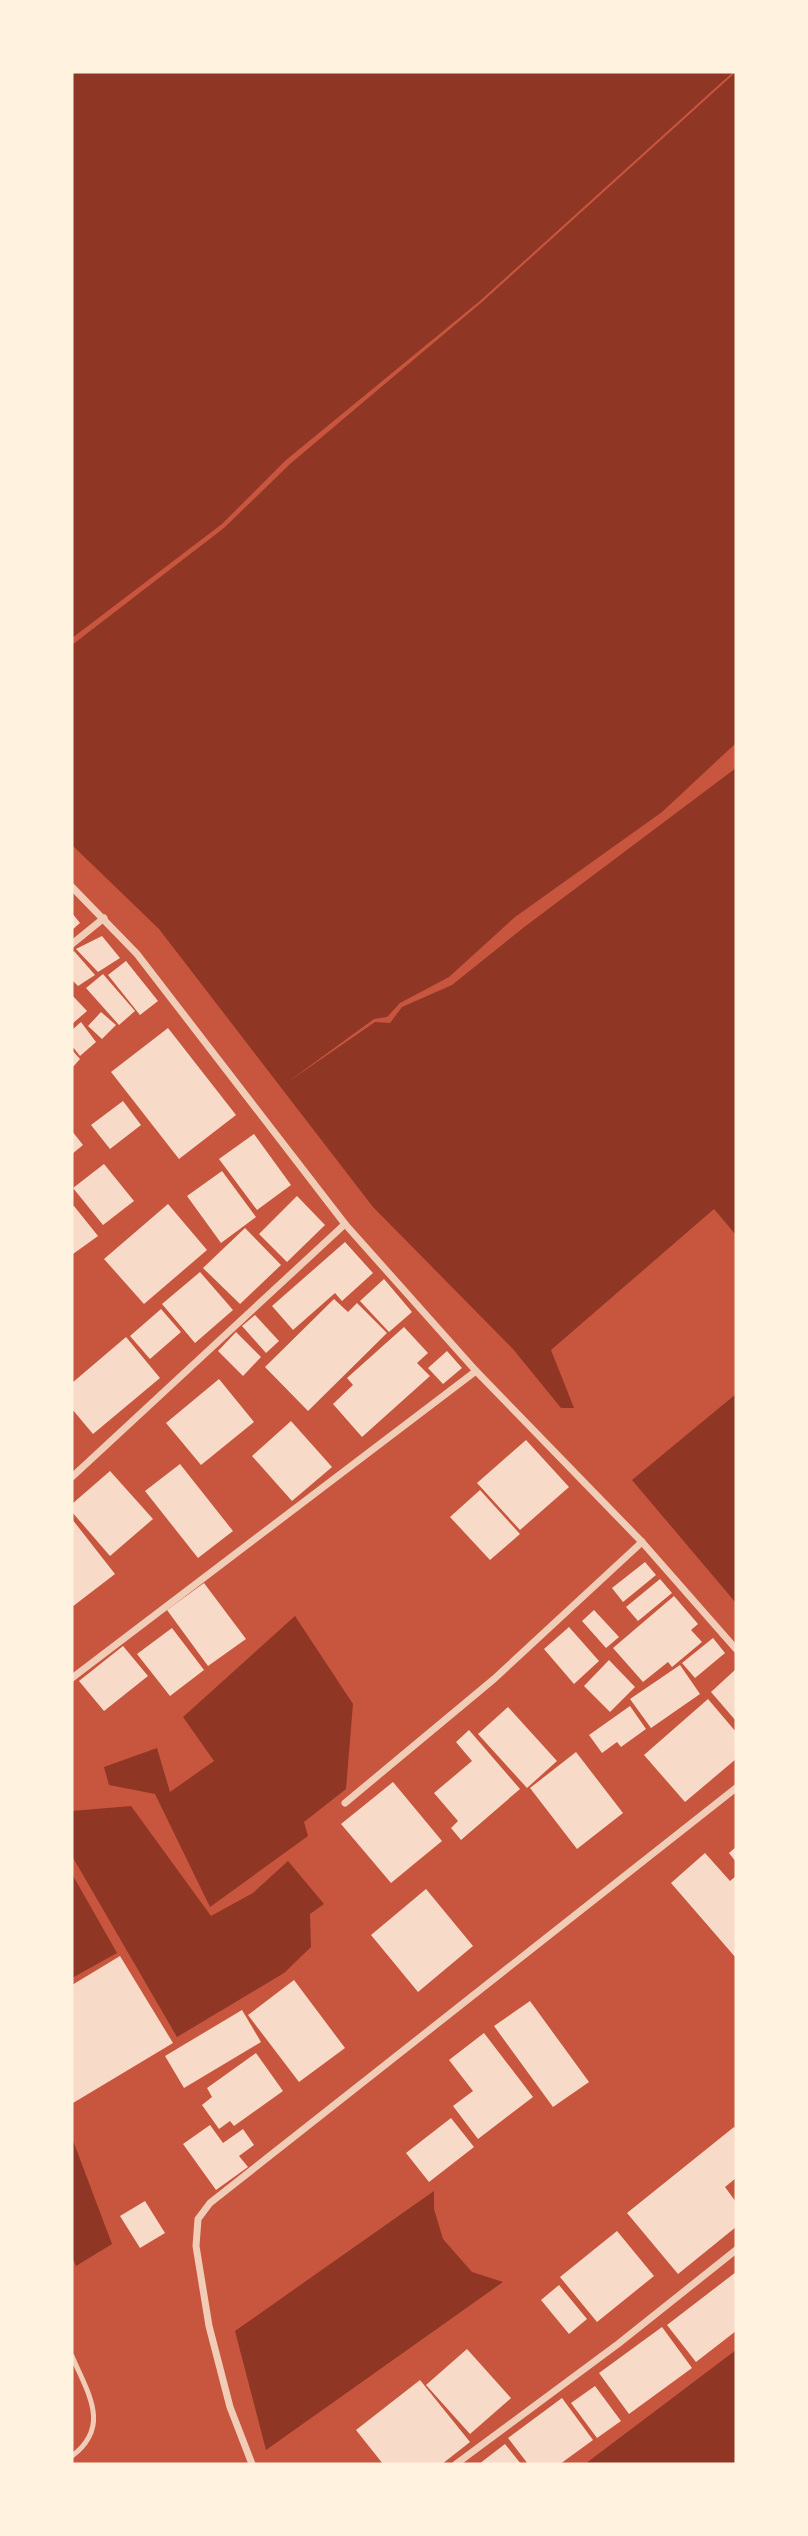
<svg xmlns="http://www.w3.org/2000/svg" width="808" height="2536" font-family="'Open Sans',sans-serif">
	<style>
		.water { fill: #8f3625 }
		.building { fill: #f7dbc8 }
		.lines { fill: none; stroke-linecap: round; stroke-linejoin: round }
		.service { stroke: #f1ccb7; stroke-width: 5 }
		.minor { stroke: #f1ccb7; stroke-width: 7 }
	</style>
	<rect width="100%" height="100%" fill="#c8553d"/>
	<g class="water">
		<polygon points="72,72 733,72 481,300 286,460 222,524 72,638"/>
		<polygon points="736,72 736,743 662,812 515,917 449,977 400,1003 387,1017 374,1019 285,1084 375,1022 390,1023 402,1007 452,985 523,928 736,768 736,1235 714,1209 551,1350 574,1408 561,1408 513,1349 373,1207 159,929 72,845 72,645 224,528 290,464 482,302"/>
		<polygon points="736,1394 736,1603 632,1480"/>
		<polygon points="295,1616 353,1704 346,1789 304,1822 308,1836 210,1907 155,1794 109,1785 104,1767 157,1748 170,1792 214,1761 183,1717"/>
		<polygon points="131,1806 211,1916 253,1893 288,1861 324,1904 310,1914 311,1947 284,1973 177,2037 72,1856 72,1811"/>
		<polygon points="72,1874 117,1953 72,1978"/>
		<polygon points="72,2138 112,2244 76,2266 72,2257"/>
		<polygon points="434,2191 434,2209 443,2239 472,2272 503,2282 266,2450 235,2331"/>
		<polygon points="736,2350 736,2464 585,2464"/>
	</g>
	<g class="building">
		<polygon points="72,913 80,923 72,930"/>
		<polygon points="102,936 120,958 98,972 76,949"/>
		<polygon points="74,951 95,975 78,986 72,980 72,954"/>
		<polygon points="126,961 158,1001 140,1015 108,975"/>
		<polygon points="103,974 135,1011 119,1025 86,988"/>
		<polygon points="72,995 87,1011 72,1024"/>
		<polygon points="101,1012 116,1025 102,1039 88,1026"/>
		<polygon points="81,1022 96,1042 80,1056 72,1046 72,1030"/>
		<polygon points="168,1028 236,1115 179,1159 111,1072"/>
		<polygon points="72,1050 80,1059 72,1068"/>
		<polygon points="123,1101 141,1125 110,1149 91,1125"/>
		<polygon points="72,1131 83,1145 72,1154"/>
		<polygon points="254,1134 291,1185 257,1210 219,1159"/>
		<polygon points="104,1164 134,1201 103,1225 73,1188"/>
		<polygon points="222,1171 256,1217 221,1243 187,1196"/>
		<polygon points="297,1196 325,1225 287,1262 259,1234"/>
		<polygon points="168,1204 207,1250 144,1304 104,1259"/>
		<polygon points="74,1206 98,1236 73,1254 72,1207"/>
		<polygon points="245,1228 281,1265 240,1304 203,1268"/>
		<polygon points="345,1242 373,1273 342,1301 335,1293 293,1330 272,1306"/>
		<polygon points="200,1272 233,1310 195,1343 162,1304"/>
		<polygon points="384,1279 412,1312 389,1332 360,1301"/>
		<polygon points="334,1299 348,1312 357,1303 387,1333 308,1411 265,1367"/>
		<polygon points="161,1309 181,1332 150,1359 130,1336"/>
		<polygon points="255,1315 279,1341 266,1353 242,1326"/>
		<polygon points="404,1327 428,1353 417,1363 430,1376 362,1437 333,1404 353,1385 347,1378"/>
		<polygon points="236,1332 261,1357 243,1376 218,1351"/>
		<polygon points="126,1337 160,1378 93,1434 72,1409 72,1383"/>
		<polygon points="447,1351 462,1368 443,1384 428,1368"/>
		<polygon points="219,1379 254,1422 201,1465 166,1423"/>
		<polygon points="291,1421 332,1467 292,1501 252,1456"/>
		<polygon points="526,1440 569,1487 520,1530 477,1483"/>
		<polygon points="180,1464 233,1531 198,1558 145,1491"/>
		<polygon points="110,1471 153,1519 110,1556 72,1512 72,1504"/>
		<polygon points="480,1490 520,1534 490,1560 450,1517"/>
		<polygon points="72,1519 115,1574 72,1607"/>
		<polygon points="645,1562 656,1575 623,1602 612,1588"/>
		<polygon points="660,1579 672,1593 638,1621 626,1607"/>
		<polygon points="204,1583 246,1639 208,1666 167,1610"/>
		<polygon points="674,1596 698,1624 691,1630 702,1642 672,1667 668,1662 643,1682 613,1648"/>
		<polygon points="594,1610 619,1637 606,1648 582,1621"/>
		<polygon points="569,1627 599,1661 574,1684 544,1649"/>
		<polygon points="172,1628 204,1670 170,1696 137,1654"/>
		<polygon points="713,1638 725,1653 695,1678 682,1663"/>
		<polygon points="123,1646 148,1676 104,1711 79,1681"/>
		<polygon points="609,1660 635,1687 610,1712 584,1686"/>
		<polygon points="680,1665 700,1694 651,1728 630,1699"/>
		<polygon points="736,1669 736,1721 711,1692"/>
		<polygon points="708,1699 736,1732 736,1759 685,1802 644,1755"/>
		<polygon points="630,1706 646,1729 621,1747 617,1742 602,1753 589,1735"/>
		<polygon points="508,1707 557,1761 527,1788 478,1734"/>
		<polygon points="469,1730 520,1789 461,1840 451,1828 458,1821 434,1793 472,1761 456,1742"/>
		<polygon points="576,1752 623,1813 577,1849 530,1788"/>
		<polygon points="393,1782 442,1841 391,1883 341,1824"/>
		<polygon points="736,1847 736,1862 729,1853"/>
		<polygon points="705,1853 730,1881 736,1876 736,1958 671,1883"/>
		<polygon points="426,1889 473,1946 418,1992 371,1935"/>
		<polygon points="120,1956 173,2043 73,2103 72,1985"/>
		<polygon points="294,1980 345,2048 299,2082 248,2015"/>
		<polygon points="530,2001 589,2082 553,2107 494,2026"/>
		<polygon points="242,2010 261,2042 184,2088 165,2056"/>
		<polygon points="484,2033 533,2097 478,2139 453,2106 473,2091 449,2060"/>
		<polygon points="256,2053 283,2091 234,2126 230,2121 219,2129 202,2105 212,2097 207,2088"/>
		<polygon points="451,2118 474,2147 429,2182 406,2153"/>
		<polygon points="210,2125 223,2143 243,2129 254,2145 239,2156 248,2167 216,2190 183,2144"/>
		<polygon points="734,2127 736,2130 736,2178 725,2187 736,2202 736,2227 678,2274 627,2213"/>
		<polygon points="145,2201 165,2233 140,2248 120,2216"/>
		<polygon points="617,2231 654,2276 597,2322 560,2277"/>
		<polygon points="736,2272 736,2331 696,2362 667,2325"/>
		<polygon points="559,2285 587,2319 569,2334 541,2300"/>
		<polygon points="662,2327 692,2368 629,2414 599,2373"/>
		<polygon points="467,2349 511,2398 470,2434 426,2385"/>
		<polygon points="420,2380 470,2442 442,2464 383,2464 356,2430"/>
		<polygon points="595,2386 621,2421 597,2438 571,2403"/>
		<polygon points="562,2398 593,2440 560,2464 528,2464 508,2438"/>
		<polygon points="505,2444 521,2464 479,2464"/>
	</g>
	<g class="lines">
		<path class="service" d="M72,2356C87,2392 112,2426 72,2456"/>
		<g class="minor">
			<polyline points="72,887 137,954 345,1224 476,1371 642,1542 736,1649"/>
			<polyline points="72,944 104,918"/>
			<polyline points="72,1477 345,1224"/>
			<polyline points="72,1678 476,1371"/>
			<polyline points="345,1803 494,1679 642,1542"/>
			<polyline points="252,2464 230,2407 209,2326 196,2246 198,2219 210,2203 736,1788"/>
			<polyline points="456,2464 618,2344 736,2250"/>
		</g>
	</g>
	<rect width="808" height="2536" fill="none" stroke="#fff3e0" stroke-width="147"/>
</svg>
